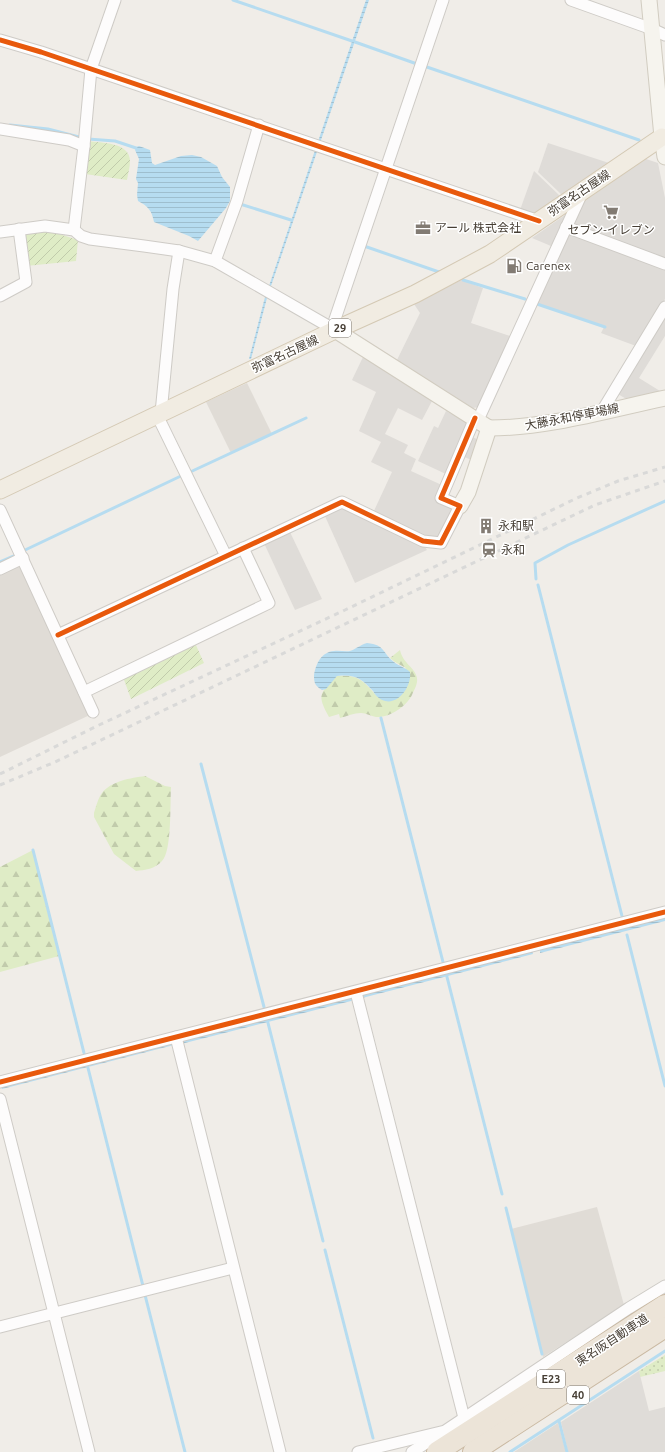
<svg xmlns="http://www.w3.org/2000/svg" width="665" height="1452" font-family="Ubuntu,'Noto Sans JP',sans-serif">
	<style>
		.industrial { fill: #e0dcd6 }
		.grass { fill: url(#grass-dots) }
		.forest { fill: url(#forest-firs) }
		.garden { fill: url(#garden-furrows) }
		.parking { fill: #dfdcd8 }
		.water { fill: url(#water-rules) }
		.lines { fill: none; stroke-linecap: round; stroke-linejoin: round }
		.stream { stroke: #b6dcf0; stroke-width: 3 }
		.street-casing { stroke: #cecbc6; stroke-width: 13 }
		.secondary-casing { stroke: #d1ccc0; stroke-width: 17 }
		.primary-casing { stroke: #d4c9b4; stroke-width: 19 }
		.highway-casing { stroke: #cab9a2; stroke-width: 22 }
		.street { stroke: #fdfcfc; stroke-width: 11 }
		.secondary { stroke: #f6f4ee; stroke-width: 15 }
		.primary { stroke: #f1ece2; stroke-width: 17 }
		.highway { stroke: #ece4d8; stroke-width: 20 }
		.rail { stroke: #d9d9d8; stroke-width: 3; stroke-dasharray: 5 5; stroke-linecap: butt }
		.cycleway-casing { stroke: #fff; stroke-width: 8 }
		.cycleway { stroke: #e8590c; stroke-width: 5 }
		.labels { text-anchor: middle; stroke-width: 3; stroke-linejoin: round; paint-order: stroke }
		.shield { fill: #fff; stroke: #7e7871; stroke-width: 1 }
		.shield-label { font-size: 11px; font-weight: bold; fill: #463e34 }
		.street-label { font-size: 12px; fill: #463e34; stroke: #fff }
		.poi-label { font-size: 12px; fill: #463e34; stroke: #fff; text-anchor: start }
	</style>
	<defs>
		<pattern id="grass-dots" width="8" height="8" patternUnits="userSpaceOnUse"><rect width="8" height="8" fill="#dfecc6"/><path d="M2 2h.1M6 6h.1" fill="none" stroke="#c1cbab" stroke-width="1.8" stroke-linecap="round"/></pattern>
		<pattern id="forest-firs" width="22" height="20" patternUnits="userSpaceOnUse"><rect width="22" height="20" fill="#dfecc6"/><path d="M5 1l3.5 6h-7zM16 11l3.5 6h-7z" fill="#c1cbab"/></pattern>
		<pattern id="garden-furrows" width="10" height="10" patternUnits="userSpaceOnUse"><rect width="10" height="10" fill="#dfecc6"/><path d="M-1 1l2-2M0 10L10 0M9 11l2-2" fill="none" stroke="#c1cbab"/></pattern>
		<pattern id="water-rules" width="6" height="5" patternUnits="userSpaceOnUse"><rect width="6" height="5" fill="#b6dcf0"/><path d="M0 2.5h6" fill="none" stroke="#9ebece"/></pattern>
	</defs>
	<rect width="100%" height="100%" fill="#f0ede8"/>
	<g class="industrial">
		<polygon points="247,383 272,434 231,453 206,402"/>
		<polygon points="19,564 92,714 0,757 0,573"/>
		<polygon points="597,1207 624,1305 543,1357 511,1229"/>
		<polygon points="558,1423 566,1452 514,1452"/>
	</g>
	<polygon class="grass" points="665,1355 665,1371 640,1377 639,1371"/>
	<g class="forest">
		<path d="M400,650C403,664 415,667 417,678C418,684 414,690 412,695C406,707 389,718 376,717C371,716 366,713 361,713C354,713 347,716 340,718L339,714L329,717C317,695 319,694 337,676C359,674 363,681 377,696L406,668L395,662L390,658Z"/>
		<path d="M145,776L165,786L171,787C170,802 172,852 162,861C155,869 145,870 136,871L114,854L94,817V813C96,807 98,798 102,793C111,781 131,778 145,776Z"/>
		<polygon points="33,850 59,956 0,972 0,867"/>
	</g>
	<g class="garden">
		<path d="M88,141C101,143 130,142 130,161C130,167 128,174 127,180L85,174Z"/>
		<polygon points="41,230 53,232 78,240 76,261 26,266 23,233"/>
		<polygon points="195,643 204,663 131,699 123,677"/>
	</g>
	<g class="parking">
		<polygon points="548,143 609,163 562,195 538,172"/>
		<polygon points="646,159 658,163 665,198 665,261 573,225 583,202"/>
		<polygon points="534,171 560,196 533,214 520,210"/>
		<polygon points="565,215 551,246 532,238"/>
		<polygon points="572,234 665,266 665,299 636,346 601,333 604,327 537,304 568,235"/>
		<polygon points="461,280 483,288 471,323 510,336 479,407 473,408 397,360 420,313 414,304"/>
		<polygon points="665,312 665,336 639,378 660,391 657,396 630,401 616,393"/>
		<polygon points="363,357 432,401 422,420 398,408 385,434 408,445 404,453 416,459 411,471 444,486 437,502 454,509 440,538 431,539 373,513 392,472 371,462 381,442 359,431 376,392 352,380"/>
		<polygon points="446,411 468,423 448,475 418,461 434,426 438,428"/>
		<polygon points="470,436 481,441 474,461 462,456"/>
		<polygon points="342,506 423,544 427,550 355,583 324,514"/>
		<polygon points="289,530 322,599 295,610 263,541"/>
		<polygon points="639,1371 649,1411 665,1407 665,1452 568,1452 561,1422"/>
	</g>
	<g class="water">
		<polygon points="366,0 369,0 271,286 269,286"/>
		<path d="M139,146L150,150L152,163L155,165L181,156L192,155L201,157L217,166L222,177L230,187V201L226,208L198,241L189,236L154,222C152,211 148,206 138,201L137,195L138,183L136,179L139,159L135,150L136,147Z"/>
		<polygon points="265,297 267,298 251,359 249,359"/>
		<path d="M367,643C386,645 382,653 394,662C399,666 406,668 410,672C412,686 398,707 382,700C378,698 375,695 373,691C361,678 355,674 337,676L326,689L322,690C315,686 314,683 314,675C316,664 321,652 334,651C339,650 345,652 350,651C356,649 360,645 367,643Z"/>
		<polygon points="665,917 665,921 540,953 540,949"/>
		<polygon points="532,951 533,954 362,998 362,995"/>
		<polygon points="354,997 355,1000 181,1044 181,1041"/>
		<polygon points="174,1042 174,1045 2,1089 1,1086"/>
	</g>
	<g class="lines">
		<g class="stream">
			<polyline points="233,0 352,41"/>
			<polyline points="355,42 417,64"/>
			<polyline points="424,66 639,140"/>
			<polyline points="10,125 48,129 79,137"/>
			<polyline points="88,139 115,141 136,148"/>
			<polyline points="240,204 291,220"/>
			<polyline points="364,246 439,272"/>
			<polyline points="463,280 525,299"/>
			<polyline points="537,304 605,327"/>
			<polyline points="188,473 306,418"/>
			<polyline points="23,551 183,475"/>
			<polyline points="0,562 18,554"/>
			<polyline points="536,579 535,563 568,545 665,501"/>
			<polyline points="538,585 622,916"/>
			<polyline points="381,718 443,962"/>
			<polyline points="201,764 264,1007"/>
			<polyline points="33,850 84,1053"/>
			<polyline points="627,935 665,1086"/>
			<polyline points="446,973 502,1194"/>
			<polyline points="267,1019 323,1241"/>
			<polyline points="87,1064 143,1286"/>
			<polyline points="506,1208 542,1354"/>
			<polyline points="325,1250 373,1438"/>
			<polyline points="145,1295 185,1452"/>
			<polyline points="559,1421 567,1452"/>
			<polyline points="510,1452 665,1351"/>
		</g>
		<g class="street-casing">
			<g id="street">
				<polyline points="571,0 652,29 665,35"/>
				<polyline points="0,40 41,52 539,221"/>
				<polyline points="0,129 69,140 84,146"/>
				<polyline points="566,227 665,264"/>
				<polyline points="74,230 84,146 91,69 115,0"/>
				<polyline points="0,232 45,226 74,230 81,236 90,239 144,246 179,251 215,261 335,330"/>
				<polyline points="215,261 237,201 259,125"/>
				<polyline points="0,296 26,282 19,229"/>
				<polyline points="332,328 443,0"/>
				<polyline points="602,411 665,307"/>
				<polyline points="161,413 173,289 179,251"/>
				<polyline points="157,415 226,556"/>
				<polyline points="478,420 582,193"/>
				<polyline points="0,510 93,712"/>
				<polyline points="0,569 23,558"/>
				<polyline points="58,635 342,502 423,541 441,543 460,506 441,498 475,418"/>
				<polyline points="84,692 269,603 243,548"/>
				<polyline points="356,992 464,1418"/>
				<polyline points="176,1037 280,1452"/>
				<polyline points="0,1082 665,912"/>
				<polyline points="0,1099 89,1452"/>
				<polyline points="0,1327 233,1268"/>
				<polyline points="358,1452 445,1431 629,1308 665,1286"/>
				<polyline points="412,1452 437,1436"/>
			</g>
		</g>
		<g class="secondary-casing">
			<g id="secondary">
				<polyline points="649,0 662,137 665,157"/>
				<polyline points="335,330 489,428"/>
				<path d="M489,428C548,428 608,410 665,398"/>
				<polyline points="460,506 468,492 489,428"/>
			</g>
		</g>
		<g class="primary-casing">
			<polyline id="primary" points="0,490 335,330 415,294 490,254 662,137"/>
		</g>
		<g class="highway-casing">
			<g id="highway">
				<polyline points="437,1452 665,1305"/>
				<polyline points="473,1452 665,1327"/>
			</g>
		</g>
		<use href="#street" class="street"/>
		<use href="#secondary" class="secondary"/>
		<use href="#primary" class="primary"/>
		<use href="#highway" class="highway"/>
		<g class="rail">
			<polyline points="0,774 97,726 345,610 577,498 618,481 665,467"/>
			<polyline points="0,785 55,762 595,505 665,481"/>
		</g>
		<g class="cycleway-casing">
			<g id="cycleway">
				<polyline points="0,40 41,52 539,221"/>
				<polyline points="58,635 342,502 423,541 441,543 460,506 441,498 475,418"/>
				<polyline points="0,1082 665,912"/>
			</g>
		</g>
		<use href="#cycleway" class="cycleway"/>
	</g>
	<defs>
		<g id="supermarket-bare" transform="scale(1.2)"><path d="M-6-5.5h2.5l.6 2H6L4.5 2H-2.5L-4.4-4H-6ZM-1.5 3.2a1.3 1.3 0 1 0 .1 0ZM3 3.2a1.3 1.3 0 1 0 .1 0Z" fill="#827b73" stroke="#fff" stroke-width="2.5" paint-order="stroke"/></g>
		<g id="office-bare" transform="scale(1.2)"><path d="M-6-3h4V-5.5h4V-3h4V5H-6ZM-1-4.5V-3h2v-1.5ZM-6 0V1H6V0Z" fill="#827b73" stroke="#fff" stroke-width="2.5" paint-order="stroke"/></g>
		<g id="fuel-bare" transform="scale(1.2)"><path d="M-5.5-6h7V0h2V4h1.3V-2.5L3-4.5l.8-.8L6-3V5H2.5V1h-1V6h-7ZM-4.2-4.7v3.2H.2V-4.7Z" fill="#827b73" stroke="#fff" stroke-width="2.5" paint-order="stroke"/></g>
		<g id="building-bare" transform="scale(1.2)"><path d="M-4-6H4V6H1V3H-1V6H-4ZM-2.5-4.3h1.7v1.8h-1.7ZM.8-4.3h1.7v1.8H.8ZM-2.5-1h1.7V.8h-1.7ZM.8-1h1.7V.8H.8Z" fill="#827b73" stroke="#fff" stroke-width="2.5" paint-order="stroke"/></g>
		<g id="station-bare" transform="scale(1.2)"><path d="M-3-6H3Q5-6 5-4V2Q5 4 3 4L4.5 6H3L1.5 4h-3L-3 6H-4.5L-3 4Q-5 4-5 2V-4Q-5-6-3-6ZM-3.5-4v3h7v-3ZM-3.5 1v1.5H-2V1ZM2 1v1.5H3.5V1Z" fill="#827b73" stroke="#fff" stroke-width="2.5" paint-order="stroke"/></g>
	</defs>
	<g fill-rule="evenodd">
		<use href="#supermarket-bare" x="611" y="212"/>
		<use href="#office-bare" x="423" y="228"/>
		<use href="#fuel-bare" x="514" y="266"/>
		<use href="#building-bare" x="486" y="526"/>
		<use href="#station-bare" x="489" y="550"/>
	</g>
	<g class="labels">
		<g class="shield">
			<rect x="329" y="319" width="22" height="18" rx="3"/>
			<rect x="537" y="1370" width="28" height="18" rx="3"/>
			<rect x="567" y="1386" width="22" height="18" rx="3"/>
		</g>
		<g class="shield-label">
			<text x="340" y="332">29</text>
			<text x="551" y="1383">E23</text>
			<text x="578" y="1399">40</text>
		</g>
		<g class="street-label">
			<text transform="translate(579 193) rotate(-34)" y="4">弥富名古屋線</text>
			<text transform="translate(285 354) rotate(-25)" y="4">弥富名古屋線</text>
			<text transform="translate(572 417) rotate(-11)" y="4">大藤永和停車場線</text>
			<text transform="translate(612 1340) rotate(-33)" y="4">東名阪自動車道</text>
		</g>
		<g class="poi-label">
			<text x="435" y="232">アール 株式会社</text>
			<text x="611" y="234" text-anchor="middle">セブン-イレブン</text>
			<text x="526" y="270">Carenex</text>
			<text x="498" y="530">永和駅</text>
			<text x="501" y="554">永和</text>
		</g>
	</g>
</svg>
